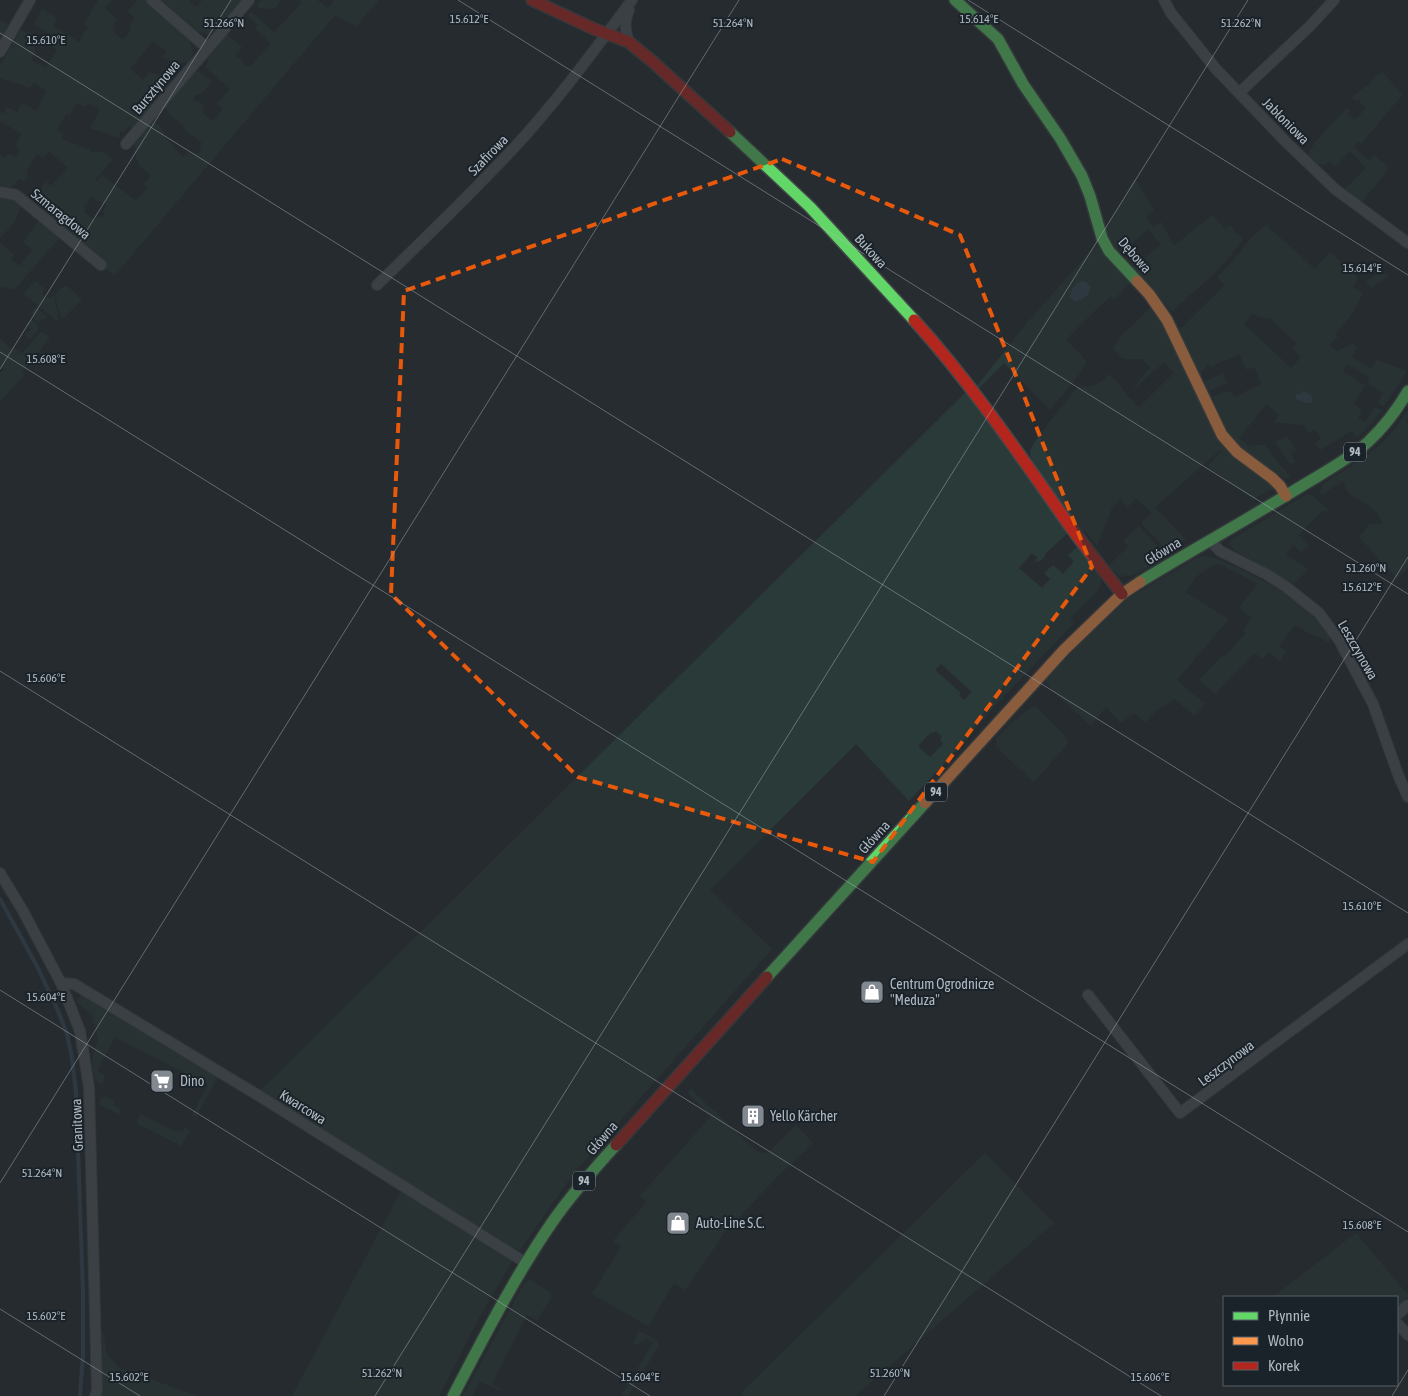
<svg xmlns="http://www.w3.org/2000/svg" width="1408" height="1396" font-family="'Asap Condensed',sans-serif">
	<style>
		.green { fill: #2a3a39; fill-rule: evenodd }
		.water { fill: #384857 }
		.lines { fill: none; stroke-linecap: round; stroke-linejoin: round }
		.stream { stroke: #384857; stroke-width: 4 }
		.street-casing { stroke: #44484b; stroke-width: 12 }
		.fast-casing { stroke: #44484b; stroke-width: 14 }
		.slow-casing { stroke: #44484b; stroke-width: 14 }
		.jam-casing { stroke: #44484b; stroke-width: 14 }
		.street { stroke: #565a5f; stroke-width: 10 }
		.fast { stroke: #63d668; stroke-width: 11 }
		.slow { stroke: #ff974d; stroke-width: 11 }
		.jam { stroke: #b3261e; stroke-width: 11 }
		.marked { fill: none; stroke: #e8590c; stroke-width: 4; stroke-dasharray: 10 6; stroke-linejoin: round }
		.ticks { fill: none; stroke: #b1b9c2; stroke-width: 1; stroke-opacity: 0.45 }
		.labels { text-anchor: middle; stroke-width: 4; stroke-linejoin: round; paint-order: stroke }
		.shield { fill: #1b232a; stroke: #848c94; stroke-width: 1 }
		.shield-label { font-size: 12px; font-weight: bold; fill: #b1b9c2 }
		.street-label { font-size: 14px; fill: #b1b9c2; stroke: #1b232a }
		.poi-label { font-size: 14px; fill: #b1b9c2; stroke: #1b232a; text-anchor: start }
		.ticks-label { font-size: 12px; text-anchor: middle; fill: #b1b9c2; stroke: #1b232a; stroke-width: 4; stroke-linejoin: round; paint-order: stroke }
	</style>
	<rect width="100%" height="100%" fill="#272c30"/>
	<g class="green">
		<path d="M98,0H112L105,8L117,19L113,24L115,27L112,30L123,40L130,31L131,23L135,18L128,11L138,0H147L162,13L159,17L160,18L163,14L188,37L193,52L188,62L180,63L162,58L167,52L153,41L130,69L143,80L149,72L170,78L173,83L133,129L129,126L123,132L121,131L119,134L120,135L119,138L90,128L100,110L88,103L85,107L77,103L69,116L66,114L57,130L63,134L61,138L73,144L75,143L85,149H90V152H102L113,159L95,180L97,181L102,175L136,201L148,188L144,184L151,175L138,164L135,152H133L136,148L132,144L150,124L154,122C162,127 163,131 166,139L174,145L172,147L178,152L180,155L184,157L189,152L192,155L194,153H198L201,150L200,146L202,143L183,128L184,126L167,112L168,110L164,107L196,70L212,81L200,95L196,94L194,97V101L196,102H200L203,104V114L213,121L223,109L217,104L230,89L205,67L209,61L206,58L226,34L242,47L235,55L243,61V64L250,67L271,43L255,29L258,25L248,16L251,12L274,32L287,19L301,3L299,0H317L328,8L334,0H379L357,25L358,27L335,15L115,275L105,268L107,265L32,200L35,191H38L46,182L51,186L68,168L49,151L43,158L37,153L27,171L28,176L24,181L20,179L11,187L0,185V155L6,158L8,153L15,157L20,149L15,146L22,134L0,121V112L4,114L7,107L17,112L22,103L36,111L47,91L34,83L30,89C19,82 12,84 0,77V66L21,29L28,34L29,32L39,37L33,48L36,50L31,60L46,68L57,50L53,47L58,39L34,24L42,9L57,18L54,26L79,42L88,26L84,24ZM92,196L99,202L100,201L107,206L103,211L105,213L101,218L98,216L95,220L84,212L86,209L83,207Z"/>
		<path d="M162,0H189L196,7L202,0H243C233,11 223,29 209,34L198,32Z"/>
		<polygon points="262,0 281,0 274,9 258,8 257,5"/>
		<polygon points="0,20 8,24 9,28 0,43"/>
		<path d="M1383,72L1402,95L1361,144L1358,142L1354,147L1369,161L1374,155L1388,167L1384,175L1360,204L1344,190L1366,168L1350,151L1335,166L1330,161L1323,165L1317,163L1308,155C1312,142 1337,119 1347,108L1350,111L1347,114L1355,120L1366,108L1360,103L1361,101L1358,99L1356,101L1352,97L1369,84L1377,75Z"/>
		<polygon points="1134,178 1154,210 1146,217 1154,227 1161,222 1174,246 1212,215 1225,229 1230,225 1235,230 1232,230 1243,239 1231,255 1217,271 1172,311 1129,264 1139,269 1149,268 1152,265 1145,258 1161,244 1148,229 1132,243 1127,238 1116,248 1106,230 1106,228 1126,194"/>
		<polygon points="0,196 12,200 21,206 15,222 0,238"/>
		<polygon points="39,221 59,238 15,289 0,287 0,242 14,255 11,259 19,266 33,250 23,242"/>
		<path d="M1266,225L1315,269L1330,252L1358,278L1353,287L1364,294L1361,296L1353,313L1335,334L1338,337L1329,345L1336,351L1349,346L1351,343L1357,347L1352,357L1371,369L1377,360L1407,371L1384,406L1378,403L1383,393L1367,383L1370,378L1347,364L1343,371L1365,386L1354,404L1362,410L1358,418L1365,422L1375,407L1382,411L1369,426L1358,437L1351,431L1320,450L1315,443L1321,439L1315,429L1309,433L1304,425L1274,422L1279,415L1267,403L1239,438L1251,447L1253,445H1265L1290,477L1287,479L1233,444L1213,397L1226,391L1227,393L1231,391L1234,397L1261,384L1255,367L1247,370L1239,354L1210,367L1208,364L1200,374L1178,331L1225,285L1217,277L1232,262L1250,239ZM1253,312L1258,317L1271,319L1296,343L1293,349L1301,357L1291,368L1244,324Z"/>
		<polygon points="1096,245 1131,281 1115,299 1111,296 1082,323 1066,340 1083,357 1086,362 1081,372 1050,410 1004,363 979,388 977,386 1026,324"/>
		<polygon points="1386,274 1390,275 1371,288 1366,281 1376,275"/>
		<polygon points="35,281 45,289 43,291 43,296 49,298 51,298 52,296 54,296 59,320 57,321 24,294"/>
		<polygon points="67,286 82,299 64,318 61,319 55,295 62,287"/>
		<path d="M1152,306L1221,441L1274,488L1253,499L1208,466L1221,451L1220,450L1155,507L1185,539L1167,550L1142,525V522L1152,513L1136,498L1128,507L1120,499L1112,508L1097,546L1084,530L1082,532L1033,464C1032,460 1030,456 1030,452C1032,441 1071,395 1080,385C1093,390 1101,382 1110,374L1128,395L1150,367L1142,359H1123L1113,349L1123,333L1130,328ZM1164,362L1174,373L1139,407L1127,395Z"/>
		<polygon points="36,307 48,318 41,319 39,322 34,319 34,316 31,313"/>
		<polygon points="31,319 38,325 38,330 31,339 29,339 25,336 31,329 26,325"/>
		<polygon points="40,332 43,332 50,338 22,372 25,374 0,402 0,373 4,370 0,365 0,338 13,350 15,348 22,354"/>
		<polygon points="1223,373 1227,383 1209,391 1205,382"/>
		<path d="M970,388L1069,532L1046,553C1045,558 1042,560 1037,562L1035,560L1038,558L1032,553L1019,568L1042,588L1050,579L1044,573L1053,565L1063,574L1074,561L1068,555L1077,547L1099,572L1101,578V584L1097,591L1070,619L1074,623L993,708L958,749L909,801L856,744L710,890L772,949L573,1174L520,1250L514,1249L260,1091ZM941,664L972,692L964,700L959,695L961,693L935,670ZM936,731L942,737L940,739L943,744L930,757L918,746L931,732L933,733Z"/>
		<path d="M1408,410V418L1406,422L1408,424V567L1397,579L1359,537L1370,524H1382C1378,502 1352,502 1346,489C1345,486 1344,484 1344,481L1322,494L1320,493L1322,485C1345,469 1370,456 1389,436C1396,428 1402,418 1408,410Z"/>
		<polygon points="1287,436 1296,450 1291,453 1295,462 1290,464 1275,442"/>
		<polygon points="1309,493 1329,510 1326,512 1323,510 1298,535 1309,545 1301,552 1293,544 1286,555 1308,569 1294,584 1234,550 1229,542 1231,540"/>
		<polygon points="1139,526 1166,556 1134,575 1130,576 1123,575 1121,577 1109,566 1128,546 1123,541"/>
		<path d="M1200,556C1215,556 1226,563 1240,569C1277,587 1307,602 1331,637L1329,643L1321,638L1314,636L1295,625L1279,646L1286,651L1280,662L1269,652L1262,659L1255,653L1215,694L1199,680L1221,657L1225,656L1246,633L1243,630L1252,618L1239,608L1258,584L1224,566L1215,564L1198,575L1185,592L1229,619L1177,680L1205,704L1194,716L1175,699L1157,710L1145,722L1134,713L1121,723L1106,707L1091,726L1052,690L1046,679L1094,629L1126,600Z"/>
		<polygon points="1032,707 1036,707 1065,736 1068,743 1037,779 1033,781 996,747 996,739 1015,720"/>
		<polygon points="83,994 218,1076 196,1117 192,1115 208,1085 115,1037 97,1071 105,1075 103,1084 98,1083 94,1077 92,1060 98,1039 92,1015 77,1002 79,997"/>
		<polygon points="691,1089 754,1149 761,1153 769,1152 796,1125 813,1143 777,1177 726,1231 685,1290 674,1283 648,1326 592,1294 621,1247 613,1241 647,1201 640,1196 711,1116 688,1093"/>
		<polygon points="106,1096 115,1101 113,1105 121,1109 119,1114 100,1105 100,1100"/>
		<polygon points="141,1114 173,1131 182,1131 185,1128 190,1130 181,1146 137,1123"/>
		<polygon points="985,1153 1054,1223 855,1396 745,1396 741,1393"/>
		<polygon points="402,1189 513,1260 479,1318 439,1396 292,1396"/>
		<polygon points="1356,1233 1408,1295 1408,1297 1397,1307 1397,1297 1273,1297"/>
		<path d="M531,1280L551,1293L550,1300L537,1320L527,1315L492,1384L501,1389L500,1391L480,1381L472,1396H463L520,1291C523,1286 525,1281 531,1280Z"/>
		<polygon points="103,1331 107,1354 119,1368 198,1396 101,1396"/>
		<polygon points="639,1331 651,1337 658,1342 658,1347 628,1396 621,1396 653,1343 647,1339 637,1345 633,1343"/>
	</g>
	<g class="water">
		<path d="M1082,281L1086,282L1091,287C1089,295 1083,301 1075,301L1069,297C1072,289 1075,283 1082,281Z"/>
		<polygon points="1303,391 1312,396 1312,401 1310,403 1305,403 1296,399 1296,395 1303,393"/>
	</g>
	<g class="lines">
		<polyline class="stream" points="0,899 37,966 59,1013 67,1034 72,1058 76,1093 83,1293 83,1354 80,1396"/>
		<g class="street-casing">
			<g id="street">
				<polyline points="152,0 207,48"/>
				<polyline points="1164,0 1171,13 1216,69 1285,141 1335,189 1408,243"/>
				<path d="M629,42C625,30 624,22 629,10"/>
				<polyline points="0,52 30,0"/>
				<polyline points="1239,93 1310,26 1334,0"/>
				<polyline points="126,144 249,0"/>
				<polyline points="0,192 16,195 101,265"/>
				<path d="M377,285C422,241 468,197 511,151C555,104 593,52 632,0"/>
				<polyline points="1210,540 1220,551 1266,574 1285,586 1319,613 1339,640 1373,704 1399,777 1408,797"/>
				<polyline points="0,873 23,911 61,983 80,1031 89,1087 97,1390 95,1396"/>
				<polyline points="61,983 74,984 256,1094 526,1263"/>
				<polyline points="1088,995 1180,1113 1408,944"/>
				<polyline points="1397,1315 1408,1305"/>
				<polyline points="1397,1323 1408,1335"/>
			</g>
		</g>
		<g class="fast-casing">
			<g id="fast">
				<polyline points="955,0 998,39 1023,84 1060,138 1082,176 1090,196 1102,238 1109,251 1137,281"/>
				<polyline points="730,132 810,207 914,320"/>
				<path d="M1140,582C1194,549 1250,518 1305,484C1326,471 1349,459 1368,442C1384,427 1397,410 1408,391"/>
				<polyline points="767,977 925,803"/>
				<path d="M453,1396C484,1337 515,1276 553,1221C572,1194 594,1169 616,1145"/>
			</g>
		</g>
		<g class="slow-casing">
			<g id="slow">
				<polyline points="1137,281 1149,294 1167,320 1222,435 1237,452 1272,478 1280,486 1286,496"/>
				<polyline points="925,803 1064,650 1122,594 1140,582"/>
			</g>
		</g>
		<g class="jam-casing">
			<g id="jam">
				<polyline points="532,0 594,29 629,42 653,62 730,132"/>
				<path d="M914,320C969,381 1015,448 1062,515C1081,542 1102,568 1122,594"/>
				<polyline points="616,1145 767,977"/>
			</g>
		</g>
		<use href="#street" class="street"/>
		<use href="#fast" class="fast"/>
		<use href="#slow" class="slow"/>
		<use href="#jam" class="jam"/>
	</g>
	<path d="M0 0H1408V1396H0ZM782,159L960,235L1092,567L873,862L578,777L391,594L404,291Z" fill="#272c30" fill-opacity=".55" fill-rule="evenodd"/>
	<path class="marked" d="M782,159L960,235L1092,567L873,862L578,777L391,594L404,291Z"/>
	<path class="ticks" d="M458,0L1408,594M968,0L1408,275M0,33L1408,913M0,352L1408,1232M0,369L231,0M0,671L1161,1396M0,990L650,1396M0,1183L739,0M0,1309L140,1396M375,1396L1248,0M884,1396L1408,557M1392,1396L1408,1370"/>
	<defs>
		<g id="shop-square" transform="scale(1.25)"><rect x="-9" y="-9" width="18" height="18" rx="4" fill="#81888f" stroke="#1b232a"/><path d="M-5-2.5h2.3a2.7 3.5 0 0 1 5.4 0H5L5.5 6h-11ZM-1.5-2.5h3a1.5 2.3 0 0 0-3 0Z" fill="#fff"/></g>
		<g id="supermarket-square" transform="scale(1.25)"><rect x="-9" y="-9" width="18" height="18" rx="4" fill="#81888f" stroke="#1b232a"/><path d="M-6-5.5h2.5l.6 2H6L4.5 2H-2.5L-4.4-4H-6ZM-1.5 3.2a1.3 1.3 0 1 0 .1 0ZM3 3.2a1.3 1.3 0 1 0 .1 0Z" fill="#fff"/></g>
		<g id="building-square" transform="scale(1.25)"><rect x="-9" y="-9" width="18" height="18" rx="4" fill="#81888f" stroke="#1b232a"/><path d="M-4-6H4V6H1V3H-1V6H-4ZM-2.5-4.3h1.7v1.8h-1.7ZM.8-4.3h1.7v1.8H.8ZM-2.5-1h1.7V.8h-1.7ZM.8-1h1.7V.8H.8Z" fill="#fff"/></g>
	</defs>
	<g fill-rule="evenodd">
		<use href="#shop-square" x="872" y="992"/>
		<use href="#supermarket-square" x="162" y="1081"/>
		<use href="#building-square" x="753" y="1116"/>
		<use href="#shop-square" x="678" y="1223"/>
	</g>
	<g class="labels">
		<g class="shield">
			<rect x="1344" y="442.5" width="22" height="19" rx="4"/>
			<rect x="925" y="782.5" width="22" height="19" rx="4"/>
			<rect x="573" y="1171.5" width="22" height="19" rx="4"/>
		</g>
		<g class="shield-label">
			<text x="1355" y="456">94</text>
			<text x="936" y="796">94</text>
			<text x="584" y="1185">94</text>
		</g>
		<g class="street-label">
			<text transform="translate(156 87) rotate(-50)" y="5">Bursztynowa</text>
			<text transform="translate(1286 121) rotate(45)" y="5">Jabłoniowa</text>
			<text transform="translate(488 155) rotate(-46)" y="5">Szafirowa</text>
			<text transform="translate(61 214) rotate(39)" y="5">Szmaragdowa</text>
			<text transform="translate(871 251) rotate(48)" y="5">Bukowa</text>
			<text transform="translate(1135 255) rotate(49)" y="5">Dębowa</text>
			<text transform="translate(1163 551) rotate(-31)" y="5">Główna</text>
			<text transform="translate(1358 650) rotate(60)" y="5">Leszczynowa</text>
			<text transform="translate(874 837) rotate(-48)" y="5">Główna</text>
			<text transform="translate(1226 1063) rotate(-37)" y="5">Leszczynowa</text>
			<text transform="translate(303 1107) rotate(32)" y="5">Kwarcowa</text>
			<text transform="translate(77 1125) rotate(-92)" y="5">Granitowa</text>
			<text transform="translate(602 1138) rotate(-49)" y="5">Główna</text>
		</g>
		<g class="poi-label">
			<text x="890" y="989">Centrum Ogrodnicze<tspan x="890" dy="16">"Meduza"</tspan></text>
			<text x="180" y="1086">Dino</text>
			<text x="770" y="1121">Yello Kärcher</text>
			<text x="696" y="1228">Auto-Line S.C.</text>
		</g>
	</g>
	<g class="ticks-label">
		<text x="469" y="23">15.612°E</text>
		<text x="979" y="23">15.614°E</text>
		<text x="224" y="27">51.266°N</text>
		<text x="733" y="27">51.264°N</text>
		<text x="1241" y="27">51.262°N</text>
		<text x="46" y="44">15.610°E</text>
		<text x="1362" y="272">15.614°E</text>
		<text x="46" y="363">15.608°E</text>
		<text x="1366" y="572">51.260°N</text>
		<text x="1362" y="591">15.612°E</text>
		<text x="46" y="682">15.606°E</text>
		<text x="1362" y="910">15.610°E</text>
		<text x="46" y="1001">15.604°E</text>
		<text x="42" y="1177">51.264°N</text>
		<text x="1362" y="1229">15.608°E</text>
		<text x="46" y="1320">15.602°E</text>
		<text x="382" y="1377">51.262°N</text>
		<text x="890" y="1377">51.260°N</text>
		<text x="129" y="1381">15.602°E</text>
		<text x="640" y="1381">15.604°E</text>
		<text x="1150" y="1381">15.606°E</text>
	</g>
	<rect x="1223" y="1296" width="175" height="90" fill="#1b232a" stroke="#575f67"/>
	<rect x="1233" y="1312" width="25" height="8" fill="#63d668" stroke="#575f67"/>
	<text x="1268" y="1321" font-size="15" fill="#b1b9c2">Płynnie</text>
	<rect x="1233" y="1337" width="25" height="8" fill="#ff974d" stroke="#575f67"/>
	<text x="1268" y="1346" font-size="15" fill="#b1b9c2">Wolno</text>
	<rect x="1233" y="1362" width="25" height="8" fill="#b3261e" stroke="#575f67"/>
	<text x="1268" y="1371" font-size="15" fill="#b1b9c2">Korek</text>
</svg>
